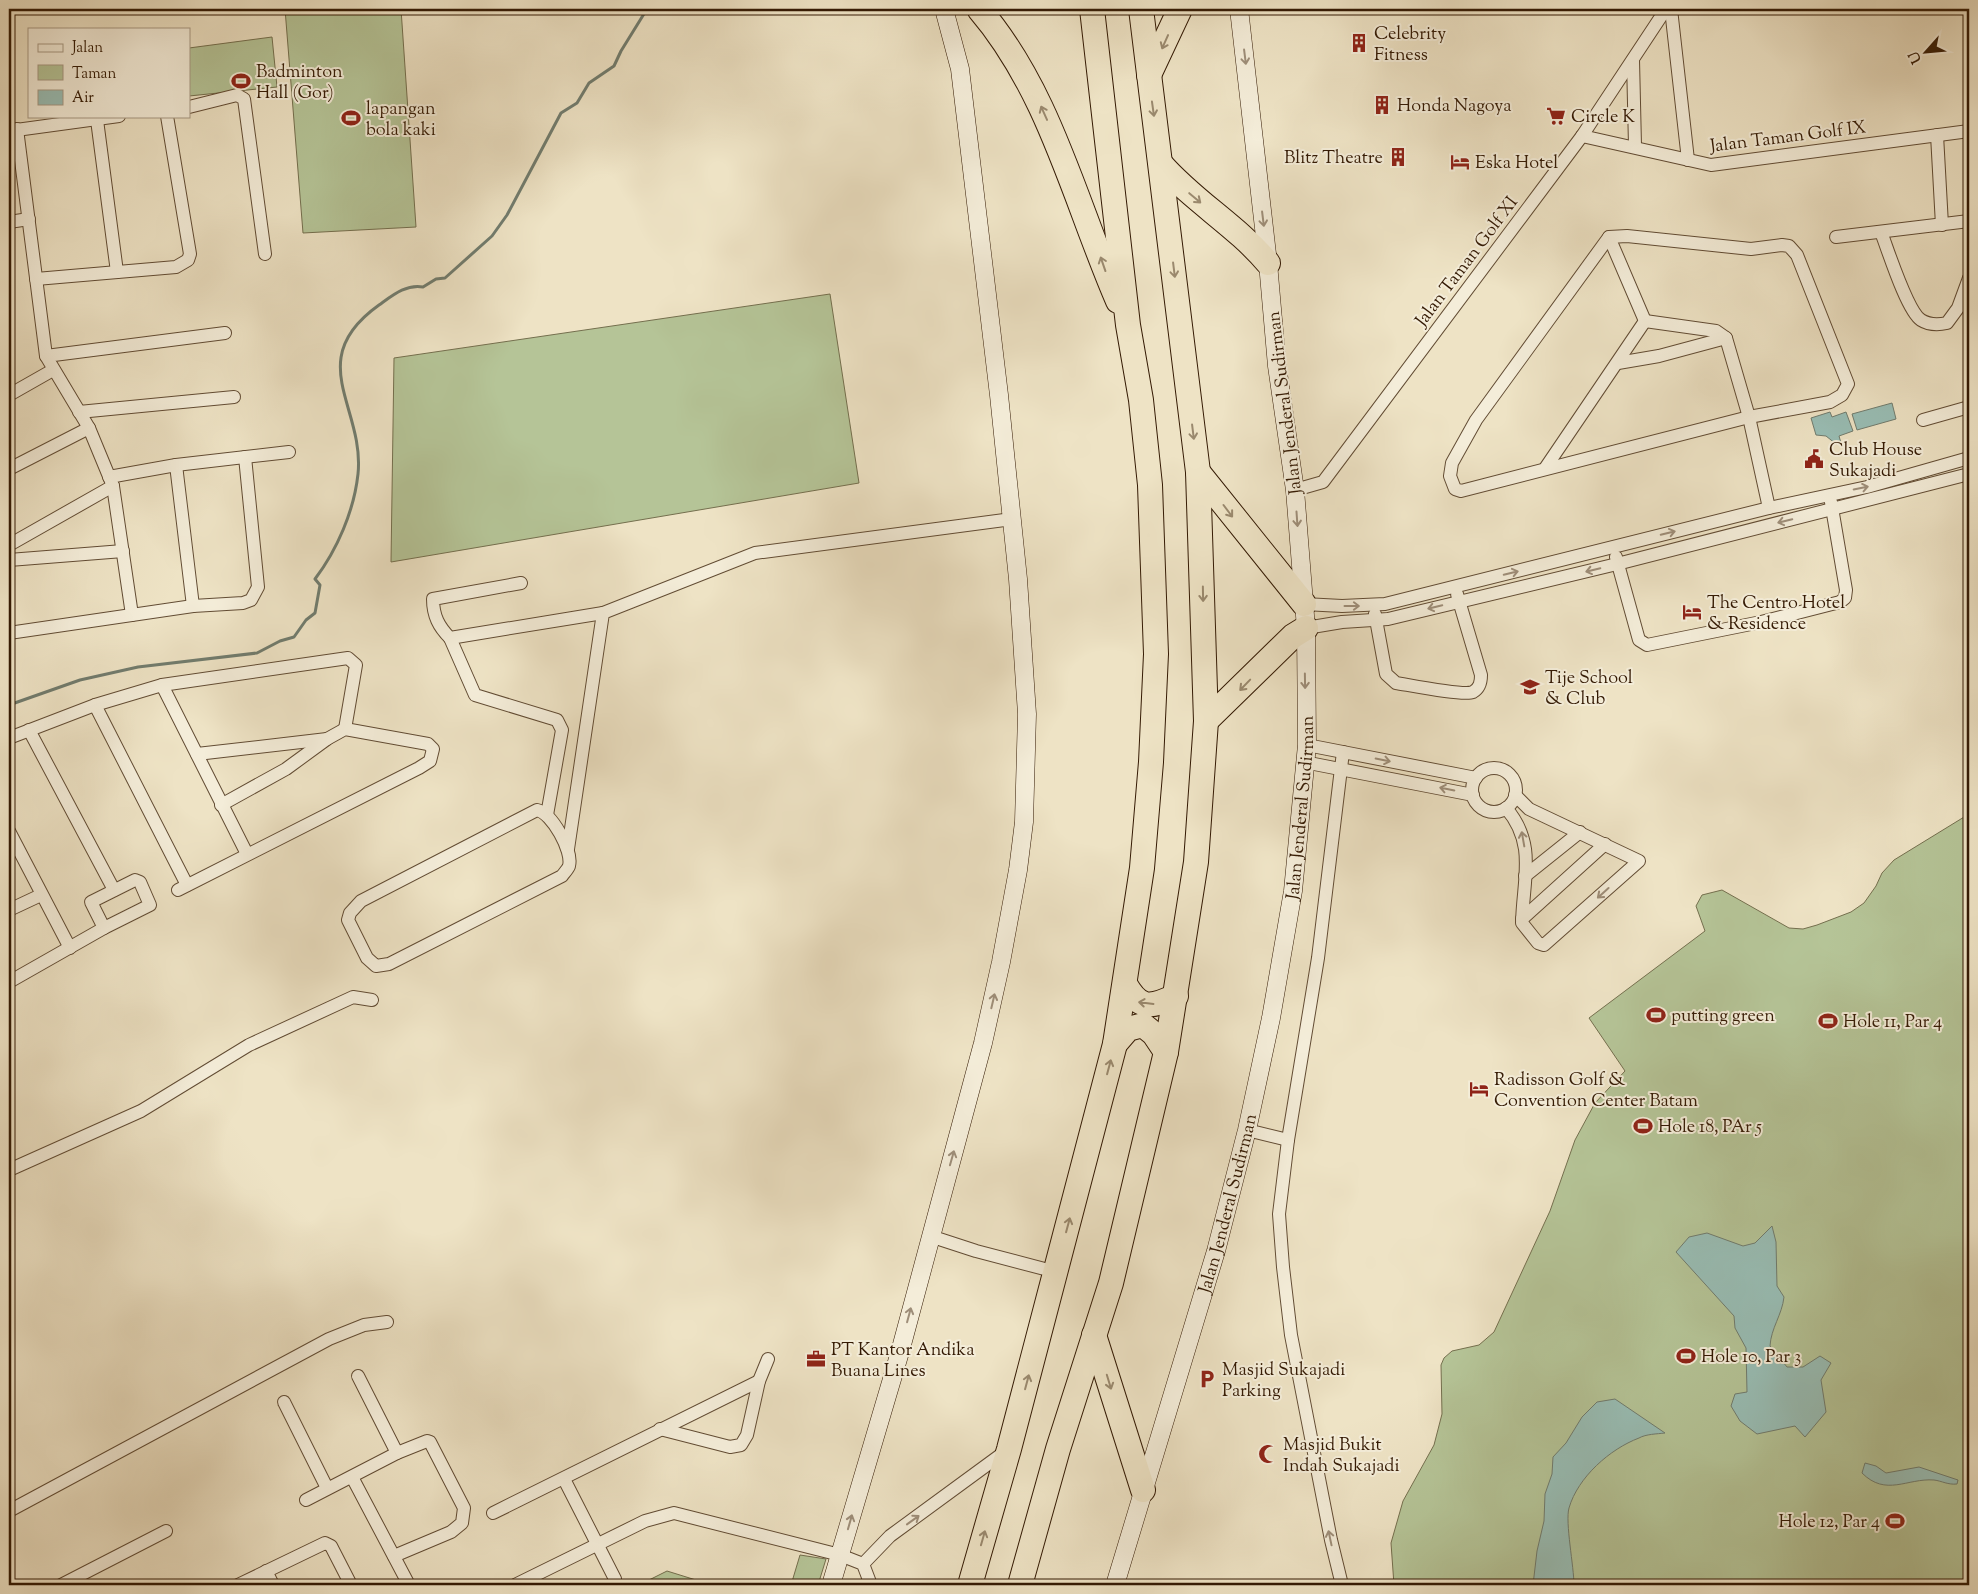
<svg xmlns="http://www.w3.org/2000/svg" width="1978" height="1594" font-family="'Sorts Mill Goudy',serif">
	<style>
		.green { fill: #b5c497; stroke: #746f4e }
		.water { fill: #99beb5; stroke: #717c6e }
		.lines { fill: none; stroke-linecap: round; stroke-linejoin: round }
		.stream { stroke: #717c6e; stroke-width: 3 }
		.street-casing { stroke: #624c34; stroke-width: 14 }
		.secondary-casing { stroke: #341a04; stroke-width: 19 }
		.highway-casing { stroke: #341a04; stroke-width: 26 }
		.street { stroke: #f4edd9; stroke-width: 12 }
		.secondary { stroke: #f4edd9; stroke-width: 18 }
		.highway { stroke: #eee3c5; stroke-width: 24 }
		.oneway { stroke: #9a896e }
		.oneway2 { stroke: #9e8e79 }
		.labels { text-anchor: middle; stroke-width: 4; stroke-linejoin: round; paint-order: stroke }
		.poi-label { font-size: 18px; fill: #341a04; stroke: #f4edd9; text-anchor: start }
		.street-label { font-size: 18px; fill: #341a04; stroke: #f4edd9 }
	</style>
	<rect width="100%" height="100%" fill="#eee3c5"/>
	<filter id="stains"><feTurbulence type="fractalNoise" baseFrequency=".004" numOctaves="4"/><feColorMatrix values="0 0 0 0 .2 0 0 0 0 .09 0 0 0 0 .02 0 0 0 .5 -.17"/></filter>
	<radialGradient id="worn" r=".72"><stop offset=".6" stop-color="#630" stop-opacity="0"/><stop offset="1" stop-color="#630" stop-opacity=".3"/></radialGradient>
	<g class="green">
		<polygon points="285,9 401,9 416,227 303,233"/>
		<polygon points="272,37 277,87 189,96 189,48"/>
		<polygon points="830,294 859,483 391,562 394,358"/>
		<polygon points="1969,814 1969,1585 1394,1585 1391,1543 1403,1501 1434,1445 1442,1414 1441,1365 1444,1358 1452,1351 1479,1345 1494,1332 1550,1211 1575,1140 1595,1103 1625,1071 1589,1018 1705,931 1696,906 1702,895 1722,890 1789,928 1803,929 1817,925 1851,912 1864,903 1876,886 1882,873 1894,860"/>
		<polygon points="800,1555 826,1559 818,1585 791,1585"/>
		<polygon points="667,1571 712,1585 639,1585"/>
	</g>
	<g class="water">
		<polygon points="1892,403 1896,419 1857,430 1852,414"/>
		<polygon points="1830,412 1832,417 1846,412 1853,431 1839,436 1841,443 1836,444 1826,436 1816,435 1811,418"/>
		<path d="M1772,1226L1776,1242L1777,1286L1784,1297C1782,1315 1771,1328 1770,1346L1787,1367H1803L1820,1356L1831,1363L1821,1380L1826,1412L1805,1437L1795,1426L1757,1434L1740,1421L1731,1406L1735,1394L1747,1392L1746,1348L1735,1328L1734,1316L1676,1252L1689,1237L1707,1233L1743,1246L1755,1243Z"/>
		<path d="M1615,1399L1665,1433C1657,1434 1646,1434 1639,1438C1610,1449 1578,1477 1569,1508C1565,1522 1574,1567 1574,1585H1533L1537,1551L1544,1521L1545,1494L1552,1474L1553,1457L1566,1443L1582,1417L1597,1402Z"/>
		<path d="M1865,1463L1876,1466L1886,1473L1919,1467L1958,1480L1957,1484C1948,1485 1942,1481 1934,1480C1907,1478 1886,1497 1862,1473Z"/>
	</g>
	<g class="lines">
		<path class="stream" d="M9,705L80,680L138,667L257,653L280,641L294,637L306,620L315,613L320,585L315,579C337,550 354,511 358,474C365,407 302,360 379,305C393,295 406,284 423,287L436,279L445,278L492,236L507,215L561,113L577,103L589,83L614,66L621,51L647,9"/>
		<g class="street-casing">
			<g id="street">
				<polyline points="1671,9 1688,160"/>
				<polyline points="1633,60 1635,146"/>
				<polyline points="189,107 237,95 244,99 265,254"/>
				<polyline points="97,120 117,272"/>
				<polyline points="17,129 46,356"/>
				<polyline points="9,131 119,116"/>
				<polyline points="1937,135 1942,225"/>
				<polyline points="1582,136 1711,165 1969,131"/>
				<polyline points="9,222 29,219"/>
				<path d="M1881,232C1888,250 1907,311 1921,320C1929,325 1938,325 1947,323L1958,308L1969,278"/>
				<polygon points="1627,236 1751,249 1782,245 1789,246 1797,255 1848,384 1842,395 1830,402 1749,417 1461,491 1455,489 1450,476 1452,463 1476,420 1609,237"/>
				<polyline points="1609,237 1645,321"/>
				<polyline points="1836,237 1969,221"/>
				<polyline points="36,279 176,267 188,260 190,254 167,116"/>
				<polyline points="1645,321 1716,331 1726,338 1749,417 1769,508"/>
				<polyline points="1618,363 1659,356 1726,338"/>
				<polyline points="9,395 53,370"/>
				<polyline points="79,412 234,397"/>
				<polyline points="1923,420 1969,407"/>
				<polyline points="176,465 193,606"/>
				<polyline points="1546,467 1645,321"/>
				<polyline points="9,469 89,428"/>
				<polyline points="109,477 176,465 289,452"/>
				<polyline points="1295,490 1323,482 1582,136 1666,9"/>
				<polyline points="9,545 113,486"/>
				<polyline points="1616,557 1639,640 1647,645 1761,622 1840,602 1845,598 1846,590 1831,502"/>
				<polyline points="9,560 123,551"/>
				<path d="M521,583L433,599C433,616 439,627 450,638L603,613"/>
				<polyline points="1304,604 1342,606 1385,604 1769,508 1867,487 1969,458"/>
				<path d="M1375,614L1386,674L1396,683C1409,685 1464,696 1473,692C1480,688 1481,682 1481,675L1457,594"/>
				<polyline points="132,615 113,486 89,428 46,356 225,333"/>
				<polyline points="1306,628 1342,622 1388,619 1617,564 1969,474"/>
				<polyline points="9,633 193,606 243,603 251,600 258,587 245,457"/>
				<polyline points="450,638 475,695 557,720 562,730 547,815"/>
				<polyline points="162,685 247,854"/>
				<polyline points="95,705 187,885"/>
				<polyline points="29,730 114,890"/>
				<polyline points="9,738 95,705 162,685 348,658 356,665 345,729"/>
				<polyline points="1307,745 1476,778"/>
				<polyline points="197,754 327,739"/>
				<polyline points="1304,762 1473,795"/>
				<circle cx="1494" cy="790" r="22"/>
				<path d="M1506,808C1537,844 1523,879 1522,923L1538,943L1544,945L1639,861L1529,809L1515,795"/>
				<path d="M537,810C552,813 573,851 569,866C568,869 564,873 562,876L389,964L376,966L367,958L348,920L350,913L361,901Z"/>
				<polyline points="9,831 70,948"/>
				<polyline points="568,849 603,613 755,553 1012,519"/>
				<polyline points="1525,876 1580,832"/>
				<polygon points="135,880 140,882 150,905 104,928 91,902"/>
				<polyline points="178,890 419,768 430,761 433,749 428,744 345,729 327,739 286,769 221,805"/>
				<polyline points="9,910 41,895"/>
				<polyline points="1522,919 1605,844"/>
				<polyline points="9,982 104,928"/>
				<polyline points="1247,1130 1288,1140"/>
				<polyline points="9,1170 141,1111 249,1045 353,997 372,1000"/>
				<polyline points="930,1236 976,1251 1056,1272"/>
				<polyline points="358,1376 397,1453"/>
				<polyline points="284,1402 327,1488"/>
				<polyline points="660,1429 730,1447 741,1445 747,1435 759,1381 768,1359"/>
				<polyline points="352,1477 409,1585"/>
				<polyline points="564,1479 615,1579"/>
				<polyline points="306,1500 397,1453 427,1441 430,1442 464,1508 462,1523 451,1532 394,1556"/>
				<polyline points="9,1511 329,1339 364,1325 387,1322"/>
				<polyline points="493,1513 759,1381"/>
				<polyline points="863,1564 890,1536 1006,1451"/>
				<polyline points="266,1571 273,1585"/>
				<polyline points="61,1585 166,1531"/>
				<polyline points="238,1585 325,1543 331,1546 351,1585"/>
				<polyline points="515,1585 645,1521 674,1513 840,1555 863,1564 871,1585"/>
				<polyline points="1342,1585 1331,1540 1291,1335 1283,1267 1279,1214 1288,1140 1318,958 1343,752"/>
			</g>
		</g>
		<g class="secondary-casing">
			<g id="secondary">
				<polyline points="831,1585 900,1352 983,1043 1001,962 1018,870 1024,822 1027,714 1018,579 999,395 960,69 944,9"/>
				<path id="s1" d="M1115,1585L1216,1251L1247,1130L1271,1018L1293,891L1307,745L1306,628L1295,490L1277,366L1268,263L1239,9"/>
			</g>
		</g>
		<g class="highway-casing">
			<g id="highway">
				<path d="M979,9C1050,92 1075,202 1118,301"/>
				<polyline points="1149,75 1180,9"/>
				<path d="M1161,164C1193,201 1237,226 1268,263"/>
				<polyline points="1198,472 1304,604"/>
				<polyline points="1206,721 1293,636 1306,628"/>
				<path d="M1125,984C1140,1010 1150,1008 1176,996"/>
				<polyline points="1115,1044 1128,1029 1143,1025 1154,1034 1166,1052"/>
				<polyline points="1094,1335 1143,1490"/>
				<polyline points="970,1585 1009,1449 1115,1044 1142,868 1151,762 1156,654 1150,485 1141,400 1128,325 1092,9"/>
				<polyline points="1020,1585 1058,1449 1111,1283 1166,1052 1196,862 1206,721 1198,472 1141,9"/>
			</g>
		</g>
		<use href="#street" class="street"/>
		<use href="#secondary" class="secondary"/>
		<use href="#highway" class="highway"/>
	</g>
	<defs><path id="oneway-shaft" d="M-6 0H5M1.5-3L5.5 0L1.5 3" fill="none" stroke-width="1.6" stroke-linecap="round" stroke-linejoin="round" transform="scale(1.25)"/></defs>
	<g class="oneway">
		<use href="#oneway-shaft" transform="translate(1165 42) rotate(114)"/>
		<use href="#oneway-shaft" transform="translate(1153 109) rotate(82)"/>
		<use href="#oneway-shaft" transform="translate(1044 113) rotate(-114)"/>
		<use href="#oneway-shaft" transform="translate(1195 198) rotate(40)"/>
		<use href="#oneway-shaft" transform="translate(1103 264) rotate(-109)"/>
		<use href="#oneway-shaft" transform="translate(1174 270) rotate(83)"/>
		<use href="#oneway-shaft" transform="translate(1193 432) rotate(83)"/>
		<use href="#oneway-shaft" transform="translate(1228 511) rotate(53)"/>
		<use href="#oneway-shaft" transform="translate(1203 594) rotate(89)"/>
		<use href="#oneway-shaft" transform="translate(1245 685) rotate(134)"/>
		<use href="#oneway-shaft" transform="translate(1146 1003) rotate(-173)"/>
		<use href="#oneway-shaft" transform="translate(1109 1067) rotate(-75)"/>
		<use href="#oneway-shaft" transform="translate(1068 1225) rotate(-75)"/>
		<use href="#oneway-shaft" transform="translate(1027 1382) rotate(-75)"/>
		<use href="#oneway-shaft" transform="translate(1109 1382) rotate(73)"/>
		<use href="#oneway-shaft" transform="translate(983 1538) rotate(-74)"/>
	</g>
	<g class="oneway2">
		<use href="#oneway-shaft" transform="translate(1245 57) rotate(83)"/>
		<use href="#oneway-shaft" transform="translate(1263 219) rotate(83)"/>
		<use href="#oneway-shaft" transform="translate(1861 488) rotate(-11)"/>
		<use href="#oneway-shaft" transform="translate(1297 519) rotate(86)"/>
		<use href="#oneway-shaft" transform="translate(1785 521) rotate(166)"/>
		<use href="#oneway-shaft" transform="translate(1668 533) rotate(-14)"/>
		<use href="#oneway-shaft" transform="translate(1593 570) rotate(167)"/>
		<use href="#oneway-shaft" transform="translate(1511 573) rotate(-14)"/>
		<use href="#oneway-shaft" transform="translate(1352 606)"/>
		<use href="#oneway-shaft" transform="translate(1435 607) rotate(166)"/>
		<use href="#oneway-shaft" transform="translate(1305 681) rotate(89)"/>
		<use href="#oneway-shaft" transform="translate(1383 760) rotate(11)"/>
		<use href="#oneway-shaft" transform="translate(1447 789) rotate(-169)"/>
		<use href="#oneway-shaft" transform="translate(1523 839) rotate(-100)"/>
		<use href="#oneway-shaft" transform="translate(1603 893) rotate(138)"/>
		<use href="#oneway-shaft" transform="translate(993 1001) rotate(-77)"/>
		<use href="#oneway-shaft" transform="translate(952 1158) rotate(-74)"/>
		<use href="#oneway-shaft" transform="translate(909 1315) rotate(-75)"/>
		<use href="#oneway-shaft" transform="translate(913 1520) rotate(-36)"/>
		<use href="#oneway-shaft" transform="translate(850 1522) rotate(-74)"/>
		<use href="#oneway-shaft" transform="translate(1330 1538) rotate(-102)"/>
	</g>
	<defs>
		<g id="building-bare" transform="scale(1.5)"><path d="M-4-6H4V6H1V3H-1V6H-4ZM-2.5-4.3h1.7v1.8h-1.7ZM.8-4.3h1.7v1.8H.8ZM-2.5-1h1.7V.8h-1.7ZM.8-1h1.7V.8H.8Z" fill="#8f2418" stroke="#f4edd9" stroke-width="2.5" paint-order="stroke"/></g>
		<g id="stadium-bare" transform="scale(1.5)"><path d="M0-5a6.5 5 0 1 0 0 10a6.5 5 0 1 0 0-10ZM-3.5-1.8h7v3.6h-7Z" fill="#8f2418" stroke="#f4edd9" stroke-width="2.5" paint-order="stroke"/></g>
		<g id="supermarket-bare" transform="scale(1.5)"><path d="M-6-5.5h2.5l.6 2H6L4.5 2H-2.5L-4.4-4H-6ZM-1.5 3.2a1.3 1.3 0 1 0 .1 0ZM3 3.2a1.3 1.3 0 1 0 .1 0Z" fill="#8f2418" stroke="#f4edd9" stroke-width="2.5" paint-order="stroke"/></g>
		<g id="hotel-bare" transform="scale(1.5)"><path d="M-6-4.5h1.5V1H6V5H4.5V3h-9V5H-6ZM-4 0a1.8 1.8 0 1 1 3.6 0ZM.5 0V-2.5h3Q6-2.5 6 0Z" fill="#8f2418" stroke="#f4edd9" stroke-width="2.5" paint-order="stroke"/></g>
		<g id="civic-bare" transform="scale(1.5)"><path d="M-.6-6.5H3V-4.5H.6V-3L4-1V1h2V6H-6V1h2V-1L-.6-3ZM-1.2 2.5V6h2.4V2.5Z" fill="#8f2418" stroke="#f4edd9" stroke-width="2.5" paint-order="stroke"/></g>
		<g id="school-bare" transform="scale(1.5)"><path d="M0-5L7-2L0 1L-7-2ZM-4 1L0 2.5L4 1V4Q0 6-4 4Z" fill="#8f2418" stroke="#f4edd9" stroke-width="2.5" paint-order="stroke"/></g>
		<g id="office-bare" transform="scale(1.5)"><path d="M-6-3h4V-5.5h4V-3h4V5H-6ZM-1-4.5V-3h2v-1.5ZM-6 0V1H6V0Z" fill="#8f2418" stroke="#f4edd9" stroke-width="2.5" paint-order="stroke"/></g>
		<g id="parking-bare" transform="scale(1.5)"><path d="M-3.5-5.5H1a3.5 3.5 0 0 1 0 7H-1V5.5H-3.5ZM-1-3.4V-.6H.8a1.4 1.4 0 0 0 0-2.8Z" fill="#8f2418" stroke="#f4edd9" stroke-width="2.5" paint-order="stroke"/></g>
		<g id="mosque-bare" transform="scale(1.5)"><path d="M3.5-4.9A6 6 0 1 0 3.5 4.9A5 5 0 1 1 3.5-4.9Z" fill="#8f2418" stroke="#f4edd9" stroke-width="2.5" paint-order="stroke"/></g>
	</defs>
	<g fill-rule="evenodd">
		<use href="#building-bare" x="1359" y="43"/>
		<use href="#stadium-bare" x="241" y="81"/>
		<use href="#building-bare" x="1382" y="105"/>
		<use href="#supermarket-bare" x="1556" y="116"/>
		<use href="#stadium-bare" x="351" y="118"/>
		<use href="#building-bare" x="1398" y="157"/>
		<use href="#hotel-bare" x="1460" y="162"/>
		<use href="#civic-bare" x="1814" y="459"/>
		<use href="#hotel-bare" x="1692" y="612"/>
		<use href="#school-bare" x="1530" y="687"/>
		<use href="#stadium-bare" x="1656" y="1015"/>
		<use href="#stadium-bare" x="1828" y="1021"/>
		<use href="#hotel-bare" x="1479" y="1089"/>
		<use href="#stadium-bare" x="1643" y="1126"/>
		<use href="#stadium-bare" x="1686" y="1356"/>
		<use href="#office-bare" x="816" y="1359"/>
		<use href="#parking-bare" x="1207" y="1379"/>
		<use href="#mosque-bare" x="1268" y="1454"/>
		<use href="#stadium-bare" x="1895" y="1521"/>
	</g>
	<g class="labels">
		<g class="poi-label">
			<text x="1374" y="39">Celebrity<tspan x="1374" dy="21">Fitness</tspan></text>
			<text x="256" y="77">Badminton<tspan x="256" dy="21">Hall (Gor)</tspan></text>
			<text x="1397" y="111">Honda Nagoya</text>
			<text x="366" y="114">lapangan<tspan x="366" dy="21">bola kaki</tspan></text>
			<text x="1571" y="122">Circle K</text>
			<text x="1383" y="163" text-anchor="end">Blitz Theatre</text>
			<text x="1475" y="168">Eska Hotel</text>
			<text x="1829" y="455">Club House<tspan x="1829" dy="21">Sukajadi</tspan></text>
			<text x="1707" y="608">The Centro Hotel<tspan x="1707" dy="21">&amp; Residence</tspan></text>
			<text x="1545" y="683">Tije School<tspan x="1545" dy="21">&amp; Club</tspan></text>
			<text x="1671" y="1021">putting green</text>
			<text x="1843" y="1027">Hole 11, Par 4</text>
			<text x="1494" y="1085">Radisson Golf &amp;<tspan x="1494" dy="21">Convention Center Batam</tspan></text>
			<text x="1658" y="1132">Hole 18, PAr 5</text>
			<text x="831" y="1355">PT Kantor Andika<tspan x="831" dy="21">Buana Lines</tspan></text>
			<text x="1701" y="1362">Hole 10, Par 3</text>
			<text x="1222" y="1375">Masjid Sukajadi<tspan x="1222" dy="21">Parking</tspan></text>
			<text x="1283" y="1450">Masjid Bukit<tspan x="1283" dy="21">Indah Sukajadi</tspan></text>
			<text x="1880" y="1527" text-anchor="end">Hole 12, Par 4</text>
		</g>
		<g class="street-label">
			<text transform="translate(1788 136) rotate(-7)" y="6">Jalan Taman Golf IX</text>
			<text transform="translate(1466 261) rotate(-53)" y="6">Jalan Taman Golf XI</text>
			<text transform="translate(1284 403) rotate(-97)" y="6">Jalan Jenderal Sudirman</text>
			<text dy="6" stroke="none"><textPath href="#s1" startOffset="801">Jalan Jenderal Sudirman</textPath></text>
			<text dy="6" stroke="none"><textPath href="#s1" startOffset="398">Jalan Jenderal Sudirman</textPath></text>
		</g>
	</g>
	<rect width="1978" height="1594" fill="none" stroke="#eee3c5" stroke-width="30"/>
	<rect x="10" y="10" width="1958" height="1574" fill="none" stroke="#341a04" stroke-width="2.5"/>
	<rect x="15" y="15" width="1948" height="1564" fill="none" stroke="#341a04"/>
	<rect x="28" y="28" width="162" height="90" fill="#f4edd9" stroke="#a79984"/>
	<rect x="38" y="44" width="25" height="8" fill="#f4edd9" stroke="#a79984"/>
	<text x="72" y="52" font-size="15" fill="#341a04">Jalan</text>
	<rect x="38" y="65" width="25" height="15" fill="#b5c497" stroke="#a79984"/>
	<text x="72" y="78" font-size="15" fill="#341a04">Taman</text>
	<rect x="38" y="90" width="25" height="15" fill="#99beb5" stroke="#a79984"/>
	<text x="72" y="102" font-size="15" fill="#341a04">Air</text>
	<g transform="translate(1926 52) rotate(243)" stroke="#f4edd9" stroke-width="4" paint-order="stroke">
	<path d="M0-4L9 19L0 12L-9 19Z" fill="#341a04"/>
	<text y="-8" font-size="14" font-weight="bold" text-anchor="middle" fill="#341a04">U</text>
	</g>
	<rect width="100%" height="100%" filter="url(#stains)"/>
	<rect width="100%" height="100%" fill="url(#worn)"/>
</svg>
